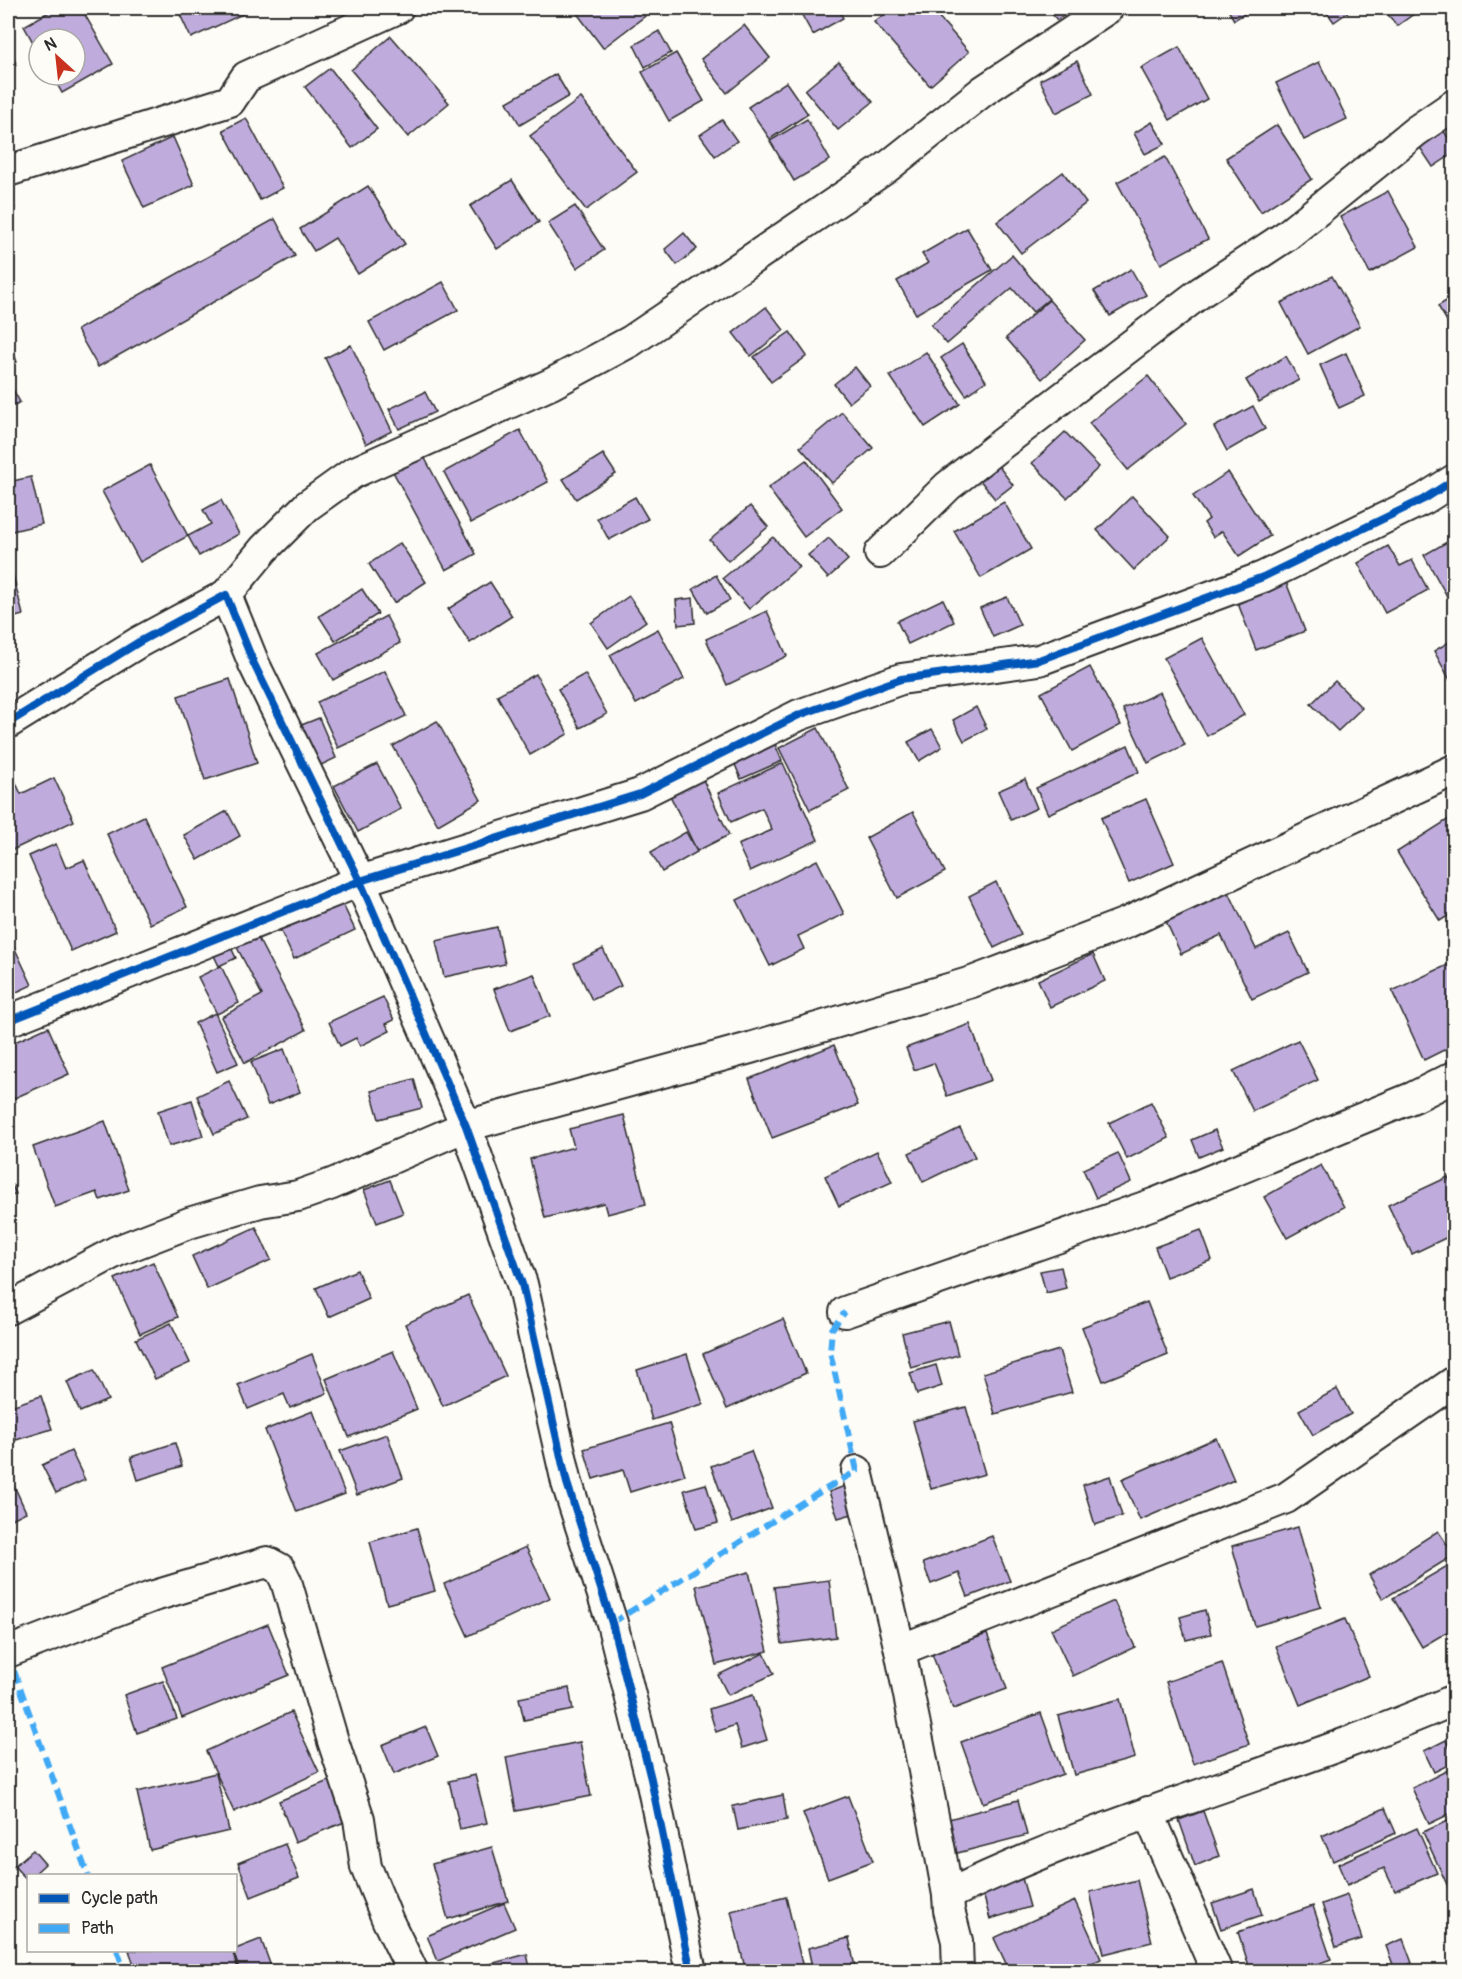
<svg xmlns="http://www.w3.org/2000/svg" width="1462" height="1979" font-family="Pangolin,sans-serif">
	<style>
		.building { fill: #bfacdc; stroke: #2b2b2b; stroke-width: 1.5 }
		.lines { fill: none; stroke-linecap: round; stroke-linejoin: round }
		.street-casing { stroke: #2b2b2b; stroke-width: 34 }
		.street { stroke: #fdfcf7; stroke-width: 30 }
		.quiet { stroke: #3fa9f5; stroke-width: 6; stroke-dasharray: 12 6; stroke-linecap: butt }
		.cycleway-casing { stroke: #fdfcf7; stroke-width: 11 }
		.cycleway { stroke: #0057b8; stroke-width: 8 }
	</style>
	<rect width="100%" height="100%" fill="#fdfcf7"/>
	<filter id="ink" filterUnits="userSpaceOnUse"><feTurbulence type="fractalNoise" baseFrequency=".0167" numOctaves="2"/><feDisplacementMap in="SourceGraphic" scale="12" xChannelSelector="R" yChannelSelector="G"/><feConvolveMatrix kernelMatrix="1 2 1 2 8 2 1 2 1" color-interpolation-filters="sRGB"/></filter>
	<g filter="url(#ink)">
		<g class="building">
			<polygon points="56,8 81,8 113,64 62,93 52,75 75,75 75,39 39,39 39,53 24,26"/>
			<polygon points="177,8 245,8 247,12 191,38"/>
			<polygon points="573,8 639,8 645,16 603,48"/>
			<polygon points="798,8 838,8 843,18 813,35"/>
			<polygon points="892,8 931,8 969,52 930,86 874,22"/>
			<polygon points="1047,8 1072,8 1057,20"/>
			<polygon points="1227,8 1254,8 1234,20"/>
			<polygon points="1324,8 1354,8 1334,22"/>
			<polygon points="1383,8 1411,8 1415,13 1397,26"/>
			<polygon points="744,25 770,58 727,93 701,59"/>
			<polygon points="659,31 671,53 645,67 634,45"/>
			<polygon points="391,36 449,103 408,137 351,70"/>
			<polygon points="8,45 16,64 8,68"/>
			<polygon points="1179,47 1207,99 1170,120 1141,68"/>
			<polygon points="676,53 704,101 669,121 642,72"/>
			<polygon points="1077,61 1093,94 1056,113 1040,80"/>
			<polygon points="839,62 873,102 838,130 805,90"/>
			<polygon points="1319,62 1347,119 1304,140 1276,83"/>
			<polygon points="330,68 377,129 352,148 305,87"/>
			<polygon points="556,74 569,96 520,125 507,102"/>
			<polygon points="786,82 808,114 770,139 748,107"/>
			<polygon points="581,98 637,172 586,210 530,136"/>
			<polygon points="246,118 283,188 260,200 223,130"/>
			<polygon points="807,119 830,160 794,181 770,141"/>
			<polygon points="722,120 737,141 715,156 700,135"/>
			<polygon points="1152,122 1165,144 1145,154 1134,133"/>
			<polygon points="1277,125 1312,179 1261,212 1226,158"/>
			<polygon points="1441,127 1454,146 1454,153 1433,167 1417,143"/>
			<polygon points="173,137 194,185 144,208 122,161"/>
			<polygon points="1165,157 1208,239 1161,264 1117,182"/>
			<polygon points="1063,172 1086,203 1021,253 997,222"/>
			<polygon points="512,180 539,222 497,249 470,206"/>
			<polygon points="368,186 405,244 358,274 335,238 314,251 300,229"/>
			<polygon points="1388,191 1418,247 1370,273 1340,217"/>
			<polygon points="8,192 15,208 8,211"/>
			<polygon points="575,206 604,250 577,268 548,223"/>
			<polygon points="275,219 295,256 98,367 77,330"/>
			<polygon points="967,228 992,270 916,314 897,281 928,263 922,254"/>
			<polygon points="684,233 697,249 677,265 665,249"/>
			<polygon points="1012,255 1049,299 1033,312 1012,288 947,344 931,325"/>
			<polygon points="1131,269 1146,295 1110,316 1094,291"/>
			<polygon points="1332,276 1360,326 1308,354 1281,303"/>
			<polygon points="443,282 458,310 384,350 369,322"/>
			<polygon points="1454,296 1454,333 1438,306"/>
			<polygon points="1049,300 1085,340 1042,379 1006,338"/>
			<polygon points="766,307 784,330 751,356 733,333"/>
			<polygon points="790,332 807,356 771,382 754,357"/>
			<polygon points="8,337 17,362 8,365"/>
			<polygon points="962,344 986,381 966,395 941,358"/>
			<polygon points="351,345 392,431 366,444 325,358"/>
			<polygon points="926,352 960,404 925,427 890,376"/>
			<polygon points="1346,353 1365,396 1339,408 1320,365"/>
			<polygon points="1286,356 1299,380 1259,402 1246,380"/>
			<polygon points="855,367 870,386 849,403 834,384"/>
			<polygon points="1148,376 1186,424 1128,470 1089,423"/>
			<polygon points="8,381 20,402 8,409"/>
			<polygon points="425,392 435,412 399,429 389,409"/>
			<polygon points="1253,406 1265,429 1227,451 1214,427"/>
			<polygon points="842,412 873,448 832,483 800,447"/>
			<polygon points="520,430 548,482 471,523 444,472"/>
			<polygon points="1065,432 1099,467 1067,498 1032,463"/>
			<polygon points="421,451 476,554 446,570 391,468"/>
			<polygon points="603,454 616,474 576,499 563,479"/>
			<polygon points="806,460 842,508 804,537 768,488"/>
			<polygon points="997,464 1013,485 995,499 979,479"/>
			<polygon points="150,465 188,536 140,562 102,491"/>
			<polygon points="1228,472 1270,536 1239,556 1222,531 1213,537 1204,523 1209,519 1193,496"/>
			<polygon points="31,477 42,524 8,532 8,482"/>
			<polygon points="1132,496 1170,536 1134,570 1097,530"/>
			<polygon points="635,497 648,519 609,540 597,518"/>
			<polygon points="221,500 239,534 199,556 188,536 211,524 203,510"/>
			<polygon points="1004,502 1031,549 981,578 954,531"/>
			<polygon points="750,506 768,527 728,561 710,540"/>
			<polygon points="773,537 799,567 749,609 723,578"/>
			<polygon points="829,538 848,560 828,578 808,555"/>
			<polygon points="1454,538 1454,604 1452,605 1424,555"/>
			<polygon points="400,543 426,582 394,603 369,564"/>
			<polygon points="1388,546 1400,566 1412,560 1428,590 1385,613 1358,563"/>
			<polygon points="13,575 23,615 8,619 8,577"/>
			<polygon points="716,575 730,600 707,613 693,589"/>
			<polygon points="490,582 512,616 470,643 448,609"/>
			<polygon points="1286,582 1305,631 1256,650 1237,601"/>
			<polygon points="362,589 378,614 335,641 319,616"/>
			<polygon points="629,596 646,621 608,648 591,623"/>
			<polygon points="1007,597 1020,625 993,637 980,608"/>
			<polygon points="693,598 695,623 678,625 676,600"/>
			<polygon points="943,599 954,622 908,644 897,621"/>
			<polygon points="767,611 787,656 727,685 706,639"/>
			<polygon points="386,616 400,643 333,680 318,653"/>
			<polygon points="658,629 684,679 636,704 610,655"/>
			<polygon points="1202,638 1244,715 1207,736 1164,658"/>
			<polygon points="1454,639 1454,687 1434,651"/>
			<polygon points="1090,667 1121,725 1072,751 1041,693"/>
			<polygon points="385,671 406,716 338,748 317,702"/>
			<polygon points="536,674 568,734 530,755 497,695"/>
			<polygon points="585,674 607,714 580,728 558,689"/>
			<polygon points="230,679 257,763 205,780 178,696"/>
			<polygon points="1335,681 1362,708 1338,731 1311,704"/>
			<polygon points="1160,692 1185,745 1148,763 1123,709"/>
			<polygon points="976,707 987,729 964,741 953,720"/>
			<polygon points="319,718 336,758 317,767 299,726"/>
			<polygon points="437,721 481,800 438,825 393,746"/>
			<polygon points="818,728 849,790 810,810 779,748"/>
			<polygon points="932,729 942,747 919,761 908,742"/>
			<polygon points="772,737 782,761 741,779 731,755"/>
			<polygon points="1128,745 1139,772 1048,814 1036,788"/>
			<polygon points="783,763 818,840 750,871 738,845 772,830 762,808 731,822 718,793"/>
			<polygon points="377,764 401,809 358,832 334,786"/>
			<polygon points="698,769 729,835 697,851 665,785"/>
			<polygon points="12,774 21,794 54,778 74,821 8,852 8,776"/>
			<polygon points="1025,779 1037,808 1011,820 998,791"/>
			<polygon points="1146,799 1174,863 1129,883 1101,818"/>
			<polygon points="227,811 240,836 198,860 184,835"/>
			<polygon points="913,812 945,872 897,898 866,838"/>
			<polygon points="144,816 187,907 150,924 107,834"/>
			<polygon points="1452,817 1454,821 1454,912 1440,921 1397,852"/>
			<polygon points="686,832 697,852 662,872 651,852"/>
			<polygon points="56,844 66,868 84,860 116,931 71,951 29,856"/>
			<polygon points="817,860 844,914 798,936 804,949 770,966 737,900"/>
			<polygon points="996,882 1021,935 994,948 969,896"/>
			<polygon points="1227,888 1256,949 1289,933 1308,972 1252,999 1221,935 1181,954 1165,919"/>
			<polygon points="337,892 355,930 294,959 276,921"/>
			<polygon points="252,927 306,1030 245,1063 221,1017 262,995 232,938"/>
			<polygon points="497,927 505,964 444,977 436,941"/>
			<polygon points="8,934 32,985 8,996"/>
			<polygon points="226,937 236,958 219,966 209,945"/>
			<polygon points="603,949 621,986 592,1000 574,963"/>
			<polygon points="1093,954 1105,981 1050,1007 1038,980"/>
			<polygon points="1454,962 1454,1045 1424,1060 1392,991"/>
			<polygon points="221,966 239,1003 217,1014 198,977"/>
			<polygon points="534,974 550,1016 510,1031 494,989"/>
			<polygon points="383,997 394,1020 386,1024 390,1031 360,1046 356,1038 340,1046 329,1022"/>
			<polygon points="215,1013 238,1063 217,1072 195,1023"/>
			<polygon points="970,1024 991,1080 947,1096 934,1063 914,1070 906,1048"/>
			<polygon points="48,1027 69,1074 10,1100 8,1095 8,1045"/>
			<polygon points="1298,1040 1318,1080 1253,1111 1233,1071"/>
			<polygon points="834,1045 858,1105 772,1138 749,1079"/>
			<polygon points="284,1049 300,1092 268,1105 251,1062"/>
			<polygon points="414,1079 422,1108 379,1119 371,1091"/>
			<polygon points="229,1081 247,1119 214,1134 197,1096"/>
			<polygon points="1454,1092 1454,1109 1447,1096"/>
			<polygon points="192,1100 203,1136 169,1146 158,1111"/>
			<polygon points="1151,1102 1169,1138 1127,1159 1109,1123"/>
			<polygon points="624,1115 646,1204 607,1214 604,1203 545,1218 530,1159 574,1147 569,1129"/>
			<polygon points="105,1121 129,1190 100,1200 97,1192 55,1207 33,1147"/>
			<polygon points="960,1128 975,1157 923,1182 909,1153"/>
			<polygon points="1215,1130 1223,1147 1199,1157 1192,1140"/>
			<polygon points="877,1151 892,1182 839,1206 825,1176"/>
			<polygon points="1118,1153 1131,1182 1096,1198 1083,1169"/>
			<polygon points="1321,1165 1344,1207 1287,1238 1264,1197"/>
			<polygon points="8,1177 16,1194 8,1198"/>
			<polygon points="1448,1177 1454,1191 1454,1234 1412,1254 1388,1205"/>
			<polygon points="390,1180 403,1213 377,1223 364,1190"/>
			<polygon points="256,1227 271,1260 207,1289 192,1256"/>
			<polygon points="1201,1230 1212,1260 1166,1277 1155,1247"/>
			<polygon points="153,1262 178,1317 140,1334 115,1279"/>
			<polygon points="1061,1267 1066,1288 1046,1293 1040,1271"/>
			<polygon points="357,1270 369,1299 329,1317 316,1288"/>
			<polygon points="468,1295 506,1376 443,1406 405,1324"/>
			<polygon points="1147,1302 1168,1355 1103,1381 1082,1327"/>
			<polygon points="783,1319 806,1373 727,1409 703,1354"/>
			<polygon points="949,1321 958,1355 911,1368 902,1333"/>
			<polygon points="171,1323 190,1363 155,1379 136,1339"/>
			<polygon points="1059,1350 1072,1392 995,1414 983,1373"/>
			<polygon points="393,1351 417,1409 349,1437 326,1379"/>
			<polygon points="312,1354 327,1393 290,1408 284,1394 248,1409 238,1385"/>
			<polygon points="687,1354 703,1404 652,1420 637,1370"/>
			<polygon points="936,1365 942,1386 917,1394 910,1373"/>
			<polygon points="94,1370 108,1400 80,1412 67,1382"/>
			<polygon points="1337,1389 1351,1414 1313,1435 1299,1410"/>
			<polygon points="41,1396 52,1429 16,1440 8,1415 8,1407"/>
			<polygon points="966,1407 985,1474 931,1489 913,1421"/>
			<polygon points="313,1411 345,1494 297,1512 265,1430"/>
			<polygon points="669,1423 685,1475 630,1492 623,1470 593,1479 584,1449"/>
			<polygon points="387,1434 403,1478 357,1495 340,1451"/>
			<polygon points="1216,1438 1234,1480 1140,1520 1122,1479"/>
			<polygon points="175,1443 182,1466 138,1480 131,1457"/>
			<polygon points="71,1451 85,1480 56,1493 42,1465"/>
			<polygon points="751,1451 772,1508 732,1523 711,1466"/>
			<polygon points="1454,1474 1454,1488 1448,1477"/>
			<polygon points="1110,1476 1122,1516 1095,1525 1083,1485"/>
			<polygon points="12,1481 26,1512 8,1521 8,1483"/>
			<polygon points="706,1484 718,1523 696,1529 684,1490"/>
			<polygon points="850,1484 859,1512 838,1518 829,1492"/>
			<polygon points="1298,1527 1321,1607 1255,1626 1232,1546"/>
			<polygon points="417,1528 435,1591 387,1604 370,1542"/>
			<polygon points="1438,1531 1454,1555 1383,1599 1369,1575"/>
			<polygon points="992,1536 1010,1581 968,1597 959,1573 931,1584 923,1563"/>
			<polygon points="526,1547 550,1598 468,1636 444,1584"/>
			<polygon points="1454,1562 1454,1628 1422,1647 1393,1598"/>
			<polygon points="749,1572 768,1651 716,1665 696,1586"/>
			<polygon points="829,1580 836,1637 782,1644 774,1587"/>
			<polygon points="1114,1601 1135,1647 1073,1676 1051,1629"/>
			<polygon points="1205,1610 1211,1634 1186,1640 1180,1617"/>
			<polygon points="1345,1619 1369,1676 1300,1705 1276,1646"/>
			<polygon points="268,1624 289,1675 182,1718 162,1667"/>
			<polygon points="987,1634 1007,1689 953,1709 932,1654"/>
			<polygon points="764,1653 774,1674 728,1695 718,1675"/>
			<polygon points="1222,1663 1249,1744 1193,1764 1166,1682"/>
			<polygon points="163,1681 177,1719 137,1733 124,1695"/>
			<polygon points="569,1688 573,1710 524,1720 519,1698"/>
			<polygon points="753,1695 767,1740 742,1748 735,1725 716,1732 709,1709"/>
			<polygon points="1120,1699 1135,1758 1074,1775 1058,1716"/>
			<polygon points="291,1712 319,1772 234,1812 206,1751"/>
			<polygon points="1041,1713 1063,1774 983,1803 961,1742"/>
			<polygon points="426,1727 438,1756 394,1774 382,1745"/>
			<polygon points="1446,1740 1454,1757 1454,1762 1434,1772 1424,1751"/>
			<polygon points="580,1742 591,1796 516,1811 506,1757"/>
			<polygon points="1454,1767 1454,1812 1429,1824 1412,1788"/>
			<polygon points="216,1773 229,1831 150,1850 137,1792"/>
			<polygon points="475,1775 487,1823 460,1829 449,1781"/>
			<polygon points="331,1780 347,1821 295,1842 279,1801"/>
			<polygon points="783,1795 787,1820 738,1830 733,1806"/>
			<polygon points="848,1796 873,1861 828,1878 803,1813"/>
			<polygon points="1018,1800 1027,1835 946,1856 938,1822"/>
			<polygon points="1385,1808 1396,1833 1333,1861 1322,1836"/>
			<polygon points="1203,1811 1219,1856 1195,1866 1179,1820"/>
			<polygon points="1454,1818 1454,1887 1449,1889 1423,1832"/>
			<polygon points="1417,1828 1437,1873 1395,1891 1384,1868 1347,1885 1338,1864"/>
			<polygon points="285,1844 299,1878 251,1897 238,1863"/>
			<polygon points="492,1847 508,1901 448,1919 432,1864"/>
			<polygon points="33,1850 45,1864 32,1876 28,1876 27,1880 14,1866"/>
			<polygon points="1022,1878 1030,1907 990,1919 982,1890"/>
			<polygon points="1137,1880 1152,1942 1104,1954 1090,1892"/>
			<polygon points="1254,1889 1262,1915 1221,1929 1212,1903"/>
			<polygon points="1347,1895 1362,1939 1336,1947 1322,1904"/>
			<polygon points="786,1897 804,1972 746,1972 731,1911"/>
			<polygon points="1075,1901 1101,1959 1074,1972 1010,1972 994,1938"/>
			<polygon points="504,1903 515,1928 438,1961 427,1936"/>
			<polygon points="1313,1906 1331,1959 1295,1972 1251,1972 1238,1932"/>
			<polygon points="849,1938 856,1972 813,1972 808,1948"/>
			<polygon points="261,1939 273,1972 240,1972 233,1950"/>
			<polygon points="1403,1939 1412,1963 1395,1970 1386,1946"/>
			<polygon points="129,1950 232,1950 239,1972 136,1972"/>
			<polygon points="527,1954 531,1972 476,1972 475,1968"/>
			<polygon points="28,1963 32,1972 9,1972"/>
			<polygon points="387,1963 390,1972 367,1972"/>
		</g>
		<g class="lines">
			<g class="street-casing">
				<g id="street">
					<polyline points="8,171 230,101 246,77 398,8"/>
					<polyline points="880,553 948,486 995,449 1201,292 1286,236 1416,131 1454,105"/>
					<polyline points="226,595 264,549 307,506 353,473 551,384 631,341 886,168 983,91 1108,8"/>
					<polyline points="8,723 139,642 226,595 254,664 360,881 466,1126 522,1284 567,1483 612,1623 651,1779 691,1972"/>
					<polyline points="8,1021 360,881 640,794 799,715 901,679 1039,660 1263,577 1424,499 1454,480"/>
					<polyline points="8,1309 117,1251 189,1223 260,1202 298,1196 332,1184 466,1126 750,1048 972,982 1126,923 1454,770"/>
					<polyline points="845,1312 1156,1203 1414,1097 1454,1077"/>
					<polyline points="857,1471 900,1650 940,1851 948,1895 949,1910 957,1941 958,1972"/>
					<polyline points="900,1650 1286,1498 1454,1382"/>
					<polyline points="8,1652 151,1597 267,1562 280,1569 286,1581 333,1741 359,1819 366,1867 388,1921 413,1972"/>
					<polyline points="1148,1812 1217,1972"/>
					<path d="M948,1895C1111,1815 1289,1772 1454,1700"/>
				</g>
			</g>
			<use href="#street" class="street"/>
			<g class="quiet">
				<polyline points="612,1623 803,1502 857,1471 830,1352 832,1329 845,1312"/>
				<polyline points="8,1654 88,1876"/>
				<polyline points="117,1950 125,1972"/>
			</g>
			<g class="cycleway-casing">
				<g id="cycleway">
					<polyline points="8,723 139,642 226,595 254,664 360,881 466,1126 522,1284 567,1483 612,1623 651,1779 691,1972"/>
					<polyline points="8,1021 360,881 640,794 799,715 901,679 1039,660 1263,577 1424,499 1454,480"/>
				</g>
			</g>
			<use href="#cycleway" class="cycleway"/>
		</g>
	</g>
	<rect width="1462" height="1979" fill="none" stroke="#fdfcf7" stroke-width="30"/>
	<rect x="15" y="15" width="1432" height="1949" fill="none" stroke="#2b2b2b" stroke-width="2" filter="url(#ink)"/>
	<rect x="27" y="1874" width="210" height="78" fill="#fdfcf7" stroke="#a9a8a5" stroke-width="1.5"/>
	<rect x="39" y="1894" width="30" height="9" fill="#0057b8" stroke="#a9a8a5" stroke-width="1.5"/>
	<text x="81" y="1904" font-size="18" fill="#2b2b2b">Cycle path</text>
	<rect x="39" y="1924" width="30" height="9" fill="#3fa9f5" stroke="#a9a8a5" stroke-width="1.5"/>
	<text x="81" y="1934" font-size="18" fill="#2b2b2b">Path</text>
	<g transform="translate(57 57) rotate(333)"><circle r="28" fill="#fdfcf7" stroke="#a9a8a5" stroke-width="1.5"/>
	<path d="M0-4.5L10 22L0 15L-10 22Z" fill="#c8321e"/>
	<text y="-9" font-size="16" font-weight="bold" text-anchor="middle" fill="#2b2b2b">N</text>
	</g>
</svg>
